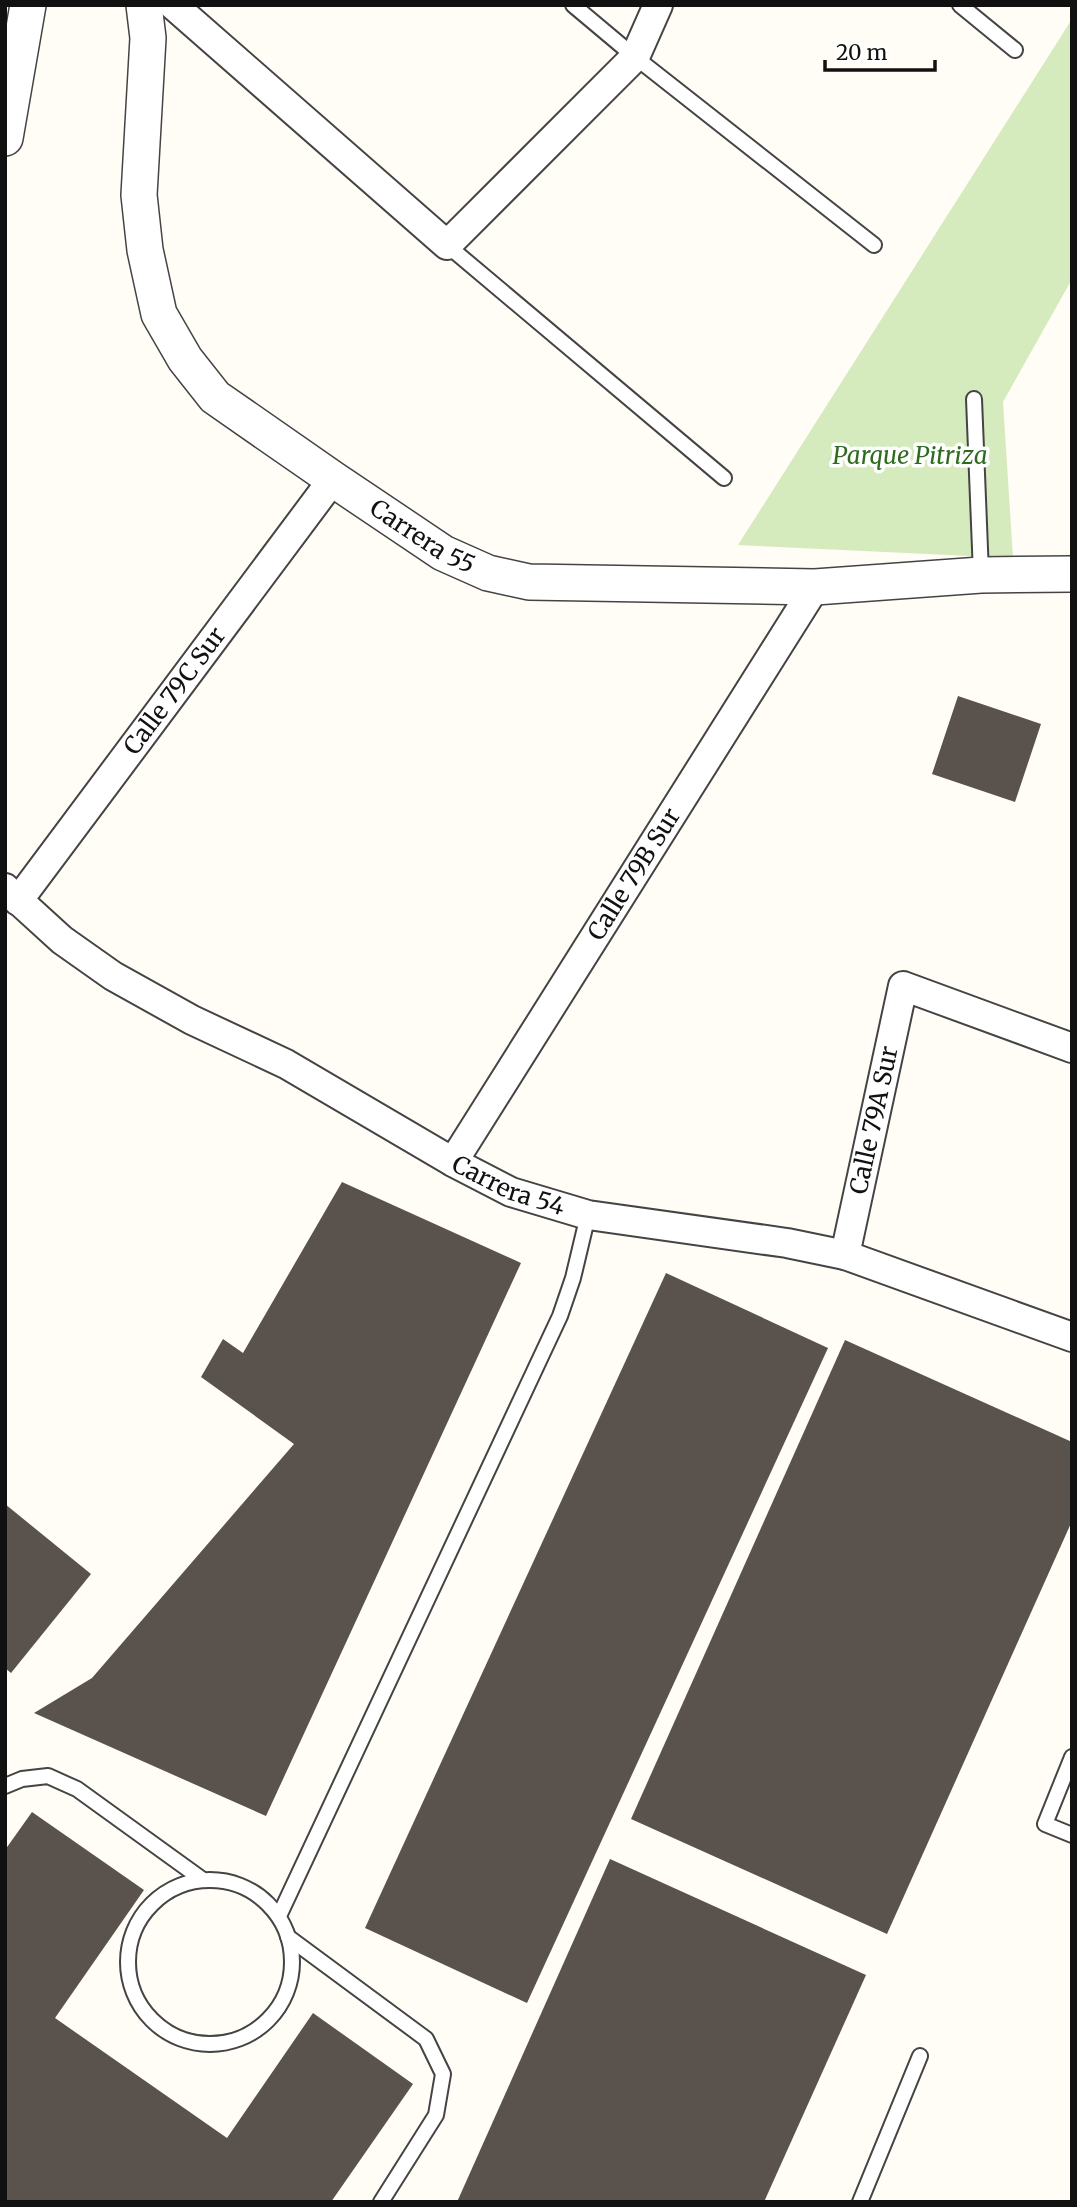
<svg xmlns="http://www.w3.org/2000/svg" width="1077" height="2207" font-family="Merriweather,serif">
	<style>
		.green { fill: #d5ebbd }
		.building { fill: #5a524d }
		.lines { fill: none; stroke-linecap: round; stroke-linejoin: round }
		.service-casing { stroke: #444; stroke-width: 18 }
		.minor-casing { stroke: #444; stroke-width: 32 }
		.tertiary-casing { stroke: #444; stroke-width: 38 }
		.service { stroke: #fff; stroke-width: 14 }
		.minor { stroke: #fff; stroke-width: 28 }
		.tertiary { stroke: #fff; stroke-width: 35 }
		.labels { text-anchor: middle; stroke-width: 7; stroke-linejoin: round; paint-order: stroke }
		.park-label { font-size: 24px; font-style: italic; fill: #2f6b1f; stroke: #fff }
		.street-label { font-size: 24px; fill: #111; stroke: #fff }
	</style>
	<rect width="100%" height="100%" fill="#fffdf5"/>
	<polygon class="green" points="1072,19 1072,279 1003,402 1013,558 738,545"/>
	<g class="building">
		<polygon points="958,696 1041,724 1015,802 932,774"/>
		<polygon points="342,1182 521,1263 266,1816 34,1713 92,1678 294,1444 201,1377 223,1339 243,1353"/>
		<polygon points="666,1273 828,1348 527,2003 365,1928"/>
		<polygon points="845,1340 1072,1442 1072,1521 887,1934 631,1819"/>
		<polygon points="5,1504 91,1574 11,1673 5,1668"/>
		<polygon points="32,1812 144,1890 55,2018 227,2138 313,2013 413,2084 331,2202 5,2202 5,1850"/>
		<polygon points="610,1859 866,1975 764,2202 457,2202"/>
	</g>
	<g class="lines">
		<g class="service-casing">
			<g id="service">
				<polyline points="573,5 635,57 874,245"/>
				<polyline points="960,5 1015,50"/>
				<polyline points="447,245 724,478"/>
				<polyline points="974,399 981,574"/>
				<polyline points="1072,1757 1045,1824 1072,1835"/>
				<polyline points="5,1786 22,1779 48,1776 77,1789 203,1880"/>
				<circle cx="210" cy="1962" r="82"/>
				<polyline points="279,1916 560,1316 573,1278 588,1215"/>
				<polyline points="288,1937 426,2039 443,2074 436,2115 381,2202"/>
				<polyline points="860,2202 920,2056"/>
			</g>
		</g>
		<g class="minor-casing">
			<g id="minor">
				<polyline points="173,5 447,245 635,57 658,5"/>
				<path id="s1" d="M5,888L62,940L113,976L192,1020L286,1064L453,1162L511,1192L588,1215L787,1243L845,1255L1072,1337"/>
				<path id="s2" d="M18,901L333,479"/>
				<path id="s3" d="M453,1162L815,587"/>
				<path id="s4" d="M845,1255L903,986L1072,1048"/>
			</g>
		</g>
		<g class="tertiary-casing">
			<g id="tertiary">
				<path id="s5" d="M144,5L148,38L139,195L145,250L159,314L185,359L215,397L333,479L443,553L488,573L529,582L815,587L981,575L1072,574"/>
				<polyline points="5,138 28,5"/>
			</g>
		</g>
		<use href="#service" class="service"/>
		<use href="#minor" class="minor"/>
		<use href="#tertiary" class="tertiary"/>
	</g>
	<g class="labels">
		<g class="park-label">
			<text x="910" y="464">Parque Pitriza</text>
		</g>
		<g class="street-label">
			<text dy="8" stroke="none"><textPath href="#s5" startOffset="662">Carrera 55</textPath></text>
			<text dy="8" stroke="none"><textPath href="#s2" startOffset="262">Calle 79C Sur</textPath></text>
			<text dy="8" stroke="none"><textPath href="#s3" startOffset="340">Calle 79B Sur</textPath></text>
			<text dy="8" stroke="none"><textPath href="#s4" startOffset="138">Calle 79A Sur</textPath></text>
			<text dy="8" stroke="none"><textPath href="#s1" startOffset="588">Carrera 54</textPath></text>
		</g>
	</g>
	<rect width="1077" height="2207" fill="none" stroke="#111111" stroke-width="14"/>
	<path d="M825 60v10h110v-10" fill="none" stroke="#111111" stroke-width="3.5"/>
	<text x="836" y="60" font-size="21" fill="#111111" stroke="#ffffff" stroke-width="5" paint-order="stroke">20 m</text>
</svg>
